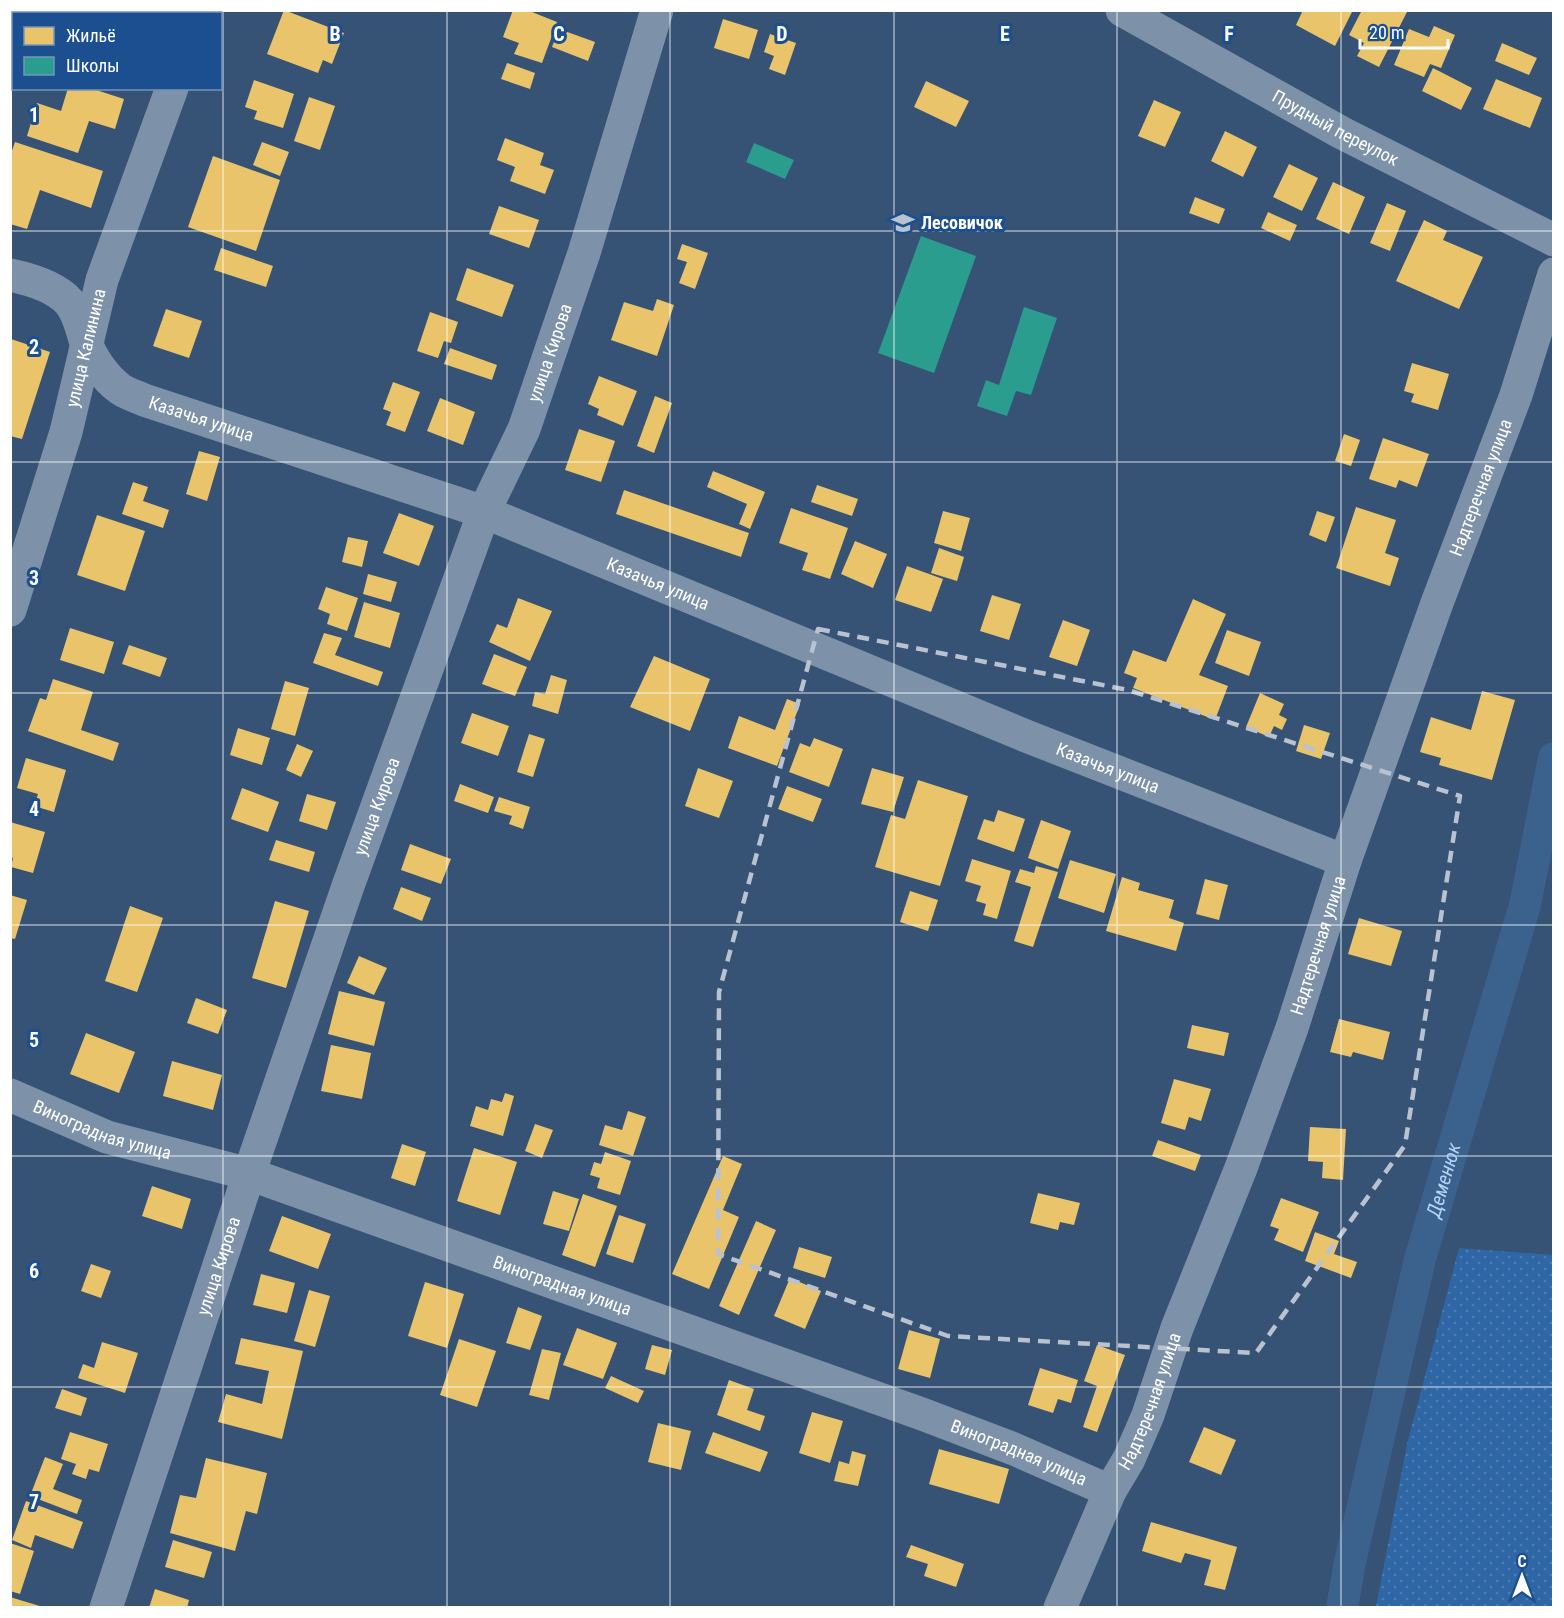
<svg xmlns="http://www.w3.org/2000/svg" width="1564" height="1618" font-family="'Roboto Condensed',sans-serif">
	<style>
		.grass { fill: url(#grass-dots) }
		.homes { fill: #e9c46a }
		.schools { fill: #2a9d8f }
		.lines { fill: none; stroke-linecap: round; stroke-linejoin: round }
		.canal { stroke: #3b618d; stroke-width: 32 }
		.minor { stroke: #7d92a8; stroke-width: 33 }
		.marked { fill: none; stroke: #b9c2ce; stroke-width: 4.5; stroke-dasharray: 12 8; stroke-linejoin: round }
		.grid { fill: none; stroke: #fff; stroke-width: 1.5; stroke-opacity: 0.55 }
		.labels { text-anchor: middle; stroke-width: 6; stroke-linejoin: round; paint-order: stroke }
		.street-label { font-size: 18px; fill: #fff; stroke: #1b4f8f }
		.poi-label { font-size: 18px; font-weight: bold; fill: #fff; stroke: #1b4f8f; text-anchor: start }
		.water-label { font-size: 20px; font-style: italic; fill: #b5d3f5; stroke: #1b4f8f }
		.grid-label { font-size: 20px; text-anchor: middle; font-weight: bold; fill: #fff; stroke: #1b4f8f; stroke-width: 6; stroke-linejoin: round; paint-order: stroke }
	</style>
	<defs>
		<pattern id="grass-dots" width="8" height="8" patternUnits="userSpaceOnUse" patternTransform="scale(1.5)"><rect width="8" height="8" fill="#2f66a5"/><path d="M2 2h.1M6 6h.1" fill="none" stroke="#4e7db2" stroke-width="1.8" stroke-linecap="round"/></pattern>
	</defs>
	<rect width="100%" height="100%" fill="#365274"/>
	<polygon class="grass" points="1459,1248 1553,1255 1553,1607 1376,1607 1407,1444"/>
	<g class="homes">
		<polygon points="284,10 344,33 332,64 323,60 318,73 267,54"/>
		<polygon points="513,10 527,10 557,22 542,63 514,54 519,43 503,37"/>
		<polygon points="1303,10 1353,10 1335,46 1296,25"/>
		<polygon points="1362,10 1408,10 1379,67 1357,56 1364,43 1349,35"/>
		<polygon points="723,19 758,30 749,59 714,48"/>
		<polygon points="1434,26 1455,35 1441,68 1430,64 1424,77 1394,65 1409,29 1429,37"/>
		<polygon points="559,29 595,42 588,61 552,47"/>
		<polygon points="770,34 796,43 785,75 769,69 774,56 764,52"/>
		<polygon points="1502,43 1537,58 1529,75 1495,61"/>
		<polygon points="507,63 535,73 530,89 501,79"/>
		<polygon points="1433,68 1472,88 1461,110 1422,91"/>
		<polygon points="1496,79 1542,98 1530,128 1483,109"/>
		<polygon points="254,80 294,94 283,128 254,119 257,111 245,107"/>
		<polygon points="926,81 969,101 956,127 914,107"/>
		<polygon points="68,88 90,88 124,99 115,129 89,121 78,153 27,136 37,103 61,111"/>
		<polygon points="309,97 335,106 320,150 294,141"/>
		<polygon points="1154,100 1181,112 1165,147 1138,136"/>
		<polygon points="1225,131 1257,147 1243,177 1211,161"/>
		<polygon points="505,138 544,153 540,165 554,170 545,194 510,181 515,167 497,160"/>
		<polygon points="15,142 103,171 91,208 40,190 27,229 10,224 10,156"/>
		<polygon points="262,142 289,152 280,176 253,165"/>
		<polygon points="213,156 280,180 256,251 188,227"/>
		<polygon points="1289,164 1318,178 1302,211 1273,197"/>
		<polygon points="1333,182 1365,197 1349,234 1316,219"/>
		<polygon points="1195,197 1225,209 1219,224 1189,213"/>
		<polygon points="1387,203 1406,211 1390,251 1370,243"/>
		<polygon points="499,206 539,220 529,248 489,234"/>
		<polygon points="1268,212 1297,225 1290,241 1261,228"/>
		<polygon points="1424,220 1447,231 1443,240 1483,257 1459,309 1396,281"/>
		<polygon points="682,244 708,253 695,289 679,283 687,262 677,259"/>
		<polygon points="221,248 273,266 266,287 214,270"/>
		<polygon points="467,268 514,285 502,317 456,300"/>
		<polygon points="657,299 674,305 657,356 611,340 624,302 653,311"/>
		<polygon points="166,309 202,321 189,358 153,346"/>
		<polygon points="430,312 458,322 451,343 444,341 438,358 417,351"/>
		<polygon points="11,339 50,352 22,439 10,436"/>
		<polygon points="450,348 497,365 492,380 444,364"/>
		<polygon points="1412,363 1449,374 1438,410 1411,402 1414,394 1404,391"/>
		<polygon points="599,376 637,391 623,426 597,415 599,409 588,404"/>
		<polygon points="393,382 420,392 405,432 386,425 391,412 383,409"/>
		<polygon points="655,396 672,403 654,453 637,446"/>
		<polygon points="440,398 475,412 463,445 427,431"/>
		<polygon points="579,429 615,441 601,482 565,470"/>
		<polygon points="1344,434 1360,440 1351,466 1335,461"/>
		<polygon points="1383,438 1429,454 1417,487 1399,480 1396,488 1369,479"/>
		<polygon points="199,451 220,457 207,501 186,494"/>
		<polygon points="713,471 765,492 750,529 739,524 747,504 707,487"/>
		<polygon points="133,482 148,487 143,501 169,510 163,528 122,514"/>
		<polygon points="817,485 858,499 852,516 811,502"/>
		<polygon points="624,490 749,533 741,557 616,514"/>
		<polygon points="1356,507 1396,520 1385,553 1399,558 1390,586 1336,568"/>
		<polygon points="791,508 848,528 830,579 802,570 808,553 779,543"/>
		<polygon points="943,511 970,518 961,551 934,543"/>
		<polygon points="1317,511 1335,517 1326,542 1309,535"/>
		<polygon points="399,513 434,526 419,566 383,553"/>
		<polygon points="97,515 145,531 125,591 77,575"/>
		<polygon points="348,537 368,541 362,567 342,562"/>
		<polygon points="855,541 887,554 873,588 841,574"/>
		<polygon points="939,548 964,557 957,581 931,573"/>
		<polygon points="907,566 943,579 931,612 895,600"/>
		<polygon points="368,574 397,582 391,602 363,594"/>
		<polygon points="326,587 358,598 347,631 327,624 330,614 318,609"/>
		<polygon points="992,595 1021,604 1009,640 980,631"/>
		<polygon points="518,598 552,611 530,661 489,642 497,624 507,628"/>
		<polygon points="1193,599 1226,614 1199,675 1228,686 1215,720 1133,688 1137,678 1124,673 1133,650 1166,662"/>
		<polygon points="364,602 400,613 390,648 354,637"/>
		<polygon points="1063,620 1090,630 1077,666 1049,657"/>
		<polygon points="70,628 114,642 104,674 60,660"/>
		<polygon points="1227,630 1261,642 1249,676 1215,663"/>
		<polygon points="324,633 342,638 335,655 383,672 378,686 313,663"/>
		<polygon points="129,645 167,658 160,677 122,664"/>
		<polygon points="494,654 527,667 515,696 482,684"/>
		<polygon points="654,656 710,679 690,731 630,707"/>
		<polygon points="551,675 567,680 558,714 532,706 535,692 545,694"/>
		<polygon points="53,679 93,692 81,730 119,743 113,761 28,731 40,698 46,700"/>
		<polygon points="285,681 309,688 295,736 271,729"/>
		<polygon points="1482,691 1515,700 1492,780 1439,765 1441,758 1420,752 1431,717 1471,730"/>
		<polygon points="1260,693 1284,704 1279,715 1287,719 1282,730 1274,726 1269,737 1246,727"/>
		<polygon points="787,699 800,704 777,766 728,748 739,716 775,730"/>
		<polygon points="472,713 509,726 498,756 461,743"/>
		<polygon points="1304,725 1330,733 1321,759 1296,751"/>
		<polygon points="238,728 270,738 262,765 230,755"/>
		<polygon points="529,734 545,739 533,777 517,772"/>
		<polygon points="814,738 843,749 829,787 789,772 800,743 810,747"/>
		<polygon points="297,744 313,751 301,777 286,770"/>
		<polygon points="26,758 66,770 54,812 34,806 38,794 17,788"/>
		<polygon points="698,768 733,781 719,818 685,806"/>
		<polygon points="872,768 904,777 893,812 861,804"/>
		<polygon points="918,780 968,796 940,886 875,867 891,815 905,819"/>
		<polygon points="460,784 494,797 488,813 454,801"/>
		<polygon points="787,786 822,799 813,822 778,809"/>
		<polygon points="242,788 279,802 268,832 231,819"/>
		<polygon points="307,794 336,802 327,830 299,821"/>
		<polygon points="499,797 530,807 523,829 509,824 512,816 494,811"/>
		<polygon points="998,810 1025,819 1014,852 977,839 984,819 994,822"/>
		<polygon points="1041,820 1071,831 1058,869 1028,858"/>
		<polygon points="10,822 45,832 33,873 11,867 13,858 10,857"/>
		<polygon points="276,840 315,852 309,872 269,860"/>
		<polygon points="410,844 451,859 441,884 401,870"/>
		<polygon points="972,859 1011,871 997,919 983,915 986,904 976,901 981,886 965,881"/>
		<polygon points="1070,860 1116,874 1104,913 1058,898"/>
		<polygon points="1036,866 1058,872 1033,947 1014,941 1031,887 1015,882 1020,869 1034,873"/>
		<polygon points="1122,877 1140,883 1138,890 1174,900 1169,918 1184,923 1176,951 1106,931"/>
		<polygon points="1205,879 1228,885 1219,920 1196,914"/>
		<polygon points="401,887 431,898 422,921 393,909"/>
		<polygon points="910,891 938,900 928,931 900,922"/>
		<polygon points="10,895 27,900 15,939 10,938"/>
		<polygon points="275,901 309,911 286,988 252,978"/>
		<polygon points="130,906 163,918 137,992 105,981"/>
		<polygon points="1359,918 1402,931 1391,966 1348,954"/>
		<polygon points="359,956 387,968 374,995 347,983"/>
		<polygon points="339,991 385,1002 374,1046 328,1034"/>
		<polygon points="196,998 227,1010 218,1034 187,1023"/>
		<polygon points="1339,1019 1390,1032 1383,1060 1353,1052 1351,1057 1330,1052"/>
		<polygon points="1192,1025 1229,1033 1224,1056 1187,1048"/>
		<polygon points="86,1033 135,1052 119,1093 70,1074"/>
		<polygon points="331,1045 371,1053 362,1099 321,1091"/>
		<polygon points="172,1061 222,1075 213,1110 163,1096"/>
		<polygon points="1174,1079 1211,1089 1201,1121 1189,1117 1185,1130 1161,1123"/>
		<polygon points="505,1093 514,1096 503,1136 470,1126 476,1106 488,1110 491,1099 502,1102"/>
		<polygon points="628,1111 646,1117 633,1156 599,1145 605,1125 622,1130"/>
		<polygon points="535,1124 553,1130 542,1158 525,1151"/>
		<polygon points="1310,1127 1346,1129 1343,1180 1322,1178 1323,1162 1308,1161"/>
		<polygon points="1158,1140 1201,1155 1195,1171 1152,1156"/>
		<polygon points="402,1144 426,1152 415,1186 391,1178"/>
		<polygon points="474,1148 517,1162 500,1215 457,1201"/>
		<polygon points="605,1152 631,1161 620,1195 597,1188 600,1178 590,1175 594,1162 601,1164"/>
		<polygon points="723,1156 742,1164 723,1210 739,1217 709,1289 672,1274"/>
		<polygon points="152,1186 191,1199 182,1229 142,1216"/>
		<polygon points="553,1191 579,1199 569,1231 543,1224"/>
		<polygon points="1038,1193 1080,1203 1074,1225 1060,1222 1058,1230 1030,1223"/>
		<polygon points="583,1194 617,1206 595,1267 562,1255"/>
		<polygon points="1281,1198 1319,1212 1303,1252 1274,1240 1279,1229 1270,1226"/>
		<polygon points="619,1215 646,1224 633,1263 606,1254"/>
		<polygon points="282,1216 331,1234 318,1269 269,1251"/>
		<polygon points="756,1221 776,1230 739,1315 719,1306"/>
		<polygon points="1315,1232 1339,1241 1334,1254 1357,1262 1351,1278 1305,1261"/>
		<polygon points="799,1247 832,1257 825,1278 793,1268"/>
		<polygon points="91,1264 111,1271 101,1298 81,1291"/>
		<polygon points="261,1274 295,1283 287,1313 253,1305"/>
		<polygon points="790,1278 821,1291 805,1329 774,1316"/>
		<polygon points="425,1282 464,1294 447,1348 408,1336"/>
		<polygon points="309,1290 330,1296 315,1347 294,1341"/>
		<polygon points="518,1307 542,1316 530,1350 506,1343"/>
		<polygon points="577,1328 617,1343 603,1379 563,1365"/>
		<polygon points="909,1330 940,1339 930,1378 898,1369"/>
		<polygon points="241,1338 303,1351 282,1439 218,1422 226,1394 262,1404 269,1371 235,1364"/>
		<polygon points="459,1339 496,1351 477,1407 440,1395"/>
		<polygon points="102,1342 138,1353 125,1393 78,1378 83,1364 94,1368"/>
		<polygon points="652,1345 672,1350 665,1375 645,1369"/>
		<polygon points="1097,1345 1125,1355 1097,1432 1083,1427 1097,1386 1084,1381"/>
		<polygon points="542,1349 561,1353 549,1400 529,1395"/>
		<polygon points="1040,1368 1078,1380 1071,1403 1058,1399 1053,1413 1028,1405"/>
		<polygon points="611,1376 644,1391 638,1403 605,1388"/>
		<polygon points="729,1380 754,1389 747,1410 765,1416 760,1431 717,1415"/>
		<polygon points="62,1389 87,1398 81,1416 55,1408"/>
		<polygon points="812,1412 843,1421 830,1463 799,1453"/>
		<polygon points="658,1423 691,1431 681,1470 648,1462"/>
		<polygon points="1204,1427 1236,1440 1221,1475 1189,1462"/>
		<polygon points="70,1432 108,1444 99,1472 89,1469 86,1479 72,1474 76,1464 61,1459"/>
		<polygon points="713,1432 768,1452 760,1472 705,1453"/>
		<polygon points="939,1449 1009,1469 999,1504 929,1484"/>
		<polygon points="852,1451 866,1455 858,1486 834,1481 839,1461 849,1464"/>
		<polygon points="45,1457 63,1464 53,1489 82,1500 77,1514 30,1496"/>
		<polygon points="206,1458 267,1473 257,1514 246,1511 235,1551 170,1533 180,1495 196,1498"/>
		<polygon points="26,1501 83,1522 73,1549 35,1535 31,1548 12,1540"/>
		<polygon points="1151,1522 1237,1547 1225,1590 1204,1585 1211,1560 1185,1553 1181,1563 1142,1551"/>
		<polygon points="173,1540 212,1552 204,1578 165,1567"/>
		<polygon points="10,1543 34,1551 20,1594 10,1591"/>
		<polygon points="911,1545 964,1564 956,1587 924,1576 928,1564 906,1557"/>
		<polygon points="155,1589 189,1600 187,1608 149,1608"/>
		<polygon points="10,1597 43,1607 42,1608 10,1608"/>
	</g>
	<g class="schools">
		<polygon points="754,143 794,160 785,179 746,162"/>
		<polygon points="921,236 976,256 934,373 878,353"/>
		<polygon points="1024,307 1057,318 1031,395 1016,391 1007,416 977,406 986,380 999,385"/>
	</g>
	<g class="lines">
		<path class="canal" id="s1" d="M1342,1608L1350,1562L1420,1259L1525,905L1554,758"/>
		<g class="minor">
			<path id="s2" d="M1122,10L1342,133L1554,240"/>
			<polyline points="199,14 200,10"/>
			<path id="s3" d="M10,275C29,279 56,287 69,302C78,312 81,327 85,340C91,357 104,377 119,388C126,394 136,396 144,400L484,512L1026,736L1345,861"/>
			<path id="s4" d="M10,610L66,432L102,280L172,88"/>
			<path id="s5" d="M10,1095L107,1137L249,1174L922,1414L1014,1449L1110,1491"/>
			<path id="s6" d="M106,1608L249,1174L348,886L484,512L524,429L584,253L657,10"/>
			<path id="s7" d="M1060,1608L1110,1491L1129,1459L1148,1415L1177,1328L1241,1168L1292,1028L1345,861L1437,603L1516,395L1554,274"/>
		</g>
	</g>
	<path class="marked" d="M818,629L1128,690L1460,796L1405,1145L1256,1353L948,1336L718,1254L719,992Z"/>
	<path class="grid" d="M223,10V1608M447,10V1608M670,10V1608M894,10V1608M1117,10V1608M1341,10V1608M10,231H1554M10,462H1554M10,693H1554M10,925H1554M10,1156H1554M10,1387H1554"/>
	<defs>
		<g id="school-bare" transform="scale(1.8)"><path d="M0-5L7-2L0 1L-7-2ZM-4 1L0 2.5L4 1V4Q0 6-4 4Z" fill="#b9c2ce" stroke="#1b4f8f" stroke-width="2.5" paint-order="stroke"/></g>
	</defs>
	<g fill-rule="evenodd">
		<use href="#school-bare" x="903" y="223"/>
	</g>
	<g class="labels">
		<g class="street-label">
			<text dy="6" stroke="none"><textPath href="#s2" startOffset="244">Прудный переулок</textPath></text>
			<text dy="6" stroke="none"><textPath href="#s4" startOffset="273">улица Калинина</textPath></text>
			<text dy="6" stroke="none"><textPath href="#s6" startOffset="1332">улица Кирова</textPath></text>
			<text dy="6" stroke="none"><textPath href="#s3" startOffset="255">Казачья улица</textPath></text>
			<text dy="6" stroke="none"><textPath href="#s7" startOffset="1198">Надтеречная улица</textPath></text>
			<text dy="6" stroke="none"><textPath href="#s3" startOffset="741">Казачья улица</textPath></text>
			<text dy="6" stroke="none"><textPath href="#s3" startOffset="1227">Казачья улица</textPath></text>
			<text dy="6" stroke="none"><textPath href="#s6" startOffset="846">улица Кирова</textPath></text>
			<text dy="6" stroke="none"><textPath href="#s7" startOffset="712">Надтеречная улица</textPath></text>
			<text dy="6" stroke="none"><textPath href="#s5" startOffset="99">Виноградная улица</textPath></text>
			<text dy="6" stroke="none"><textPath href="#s6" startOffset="360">улица Кирова</textPath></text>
			<text dy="6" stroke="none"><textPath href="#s5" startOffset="585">Виноградная улица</textPath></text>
			<text dy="6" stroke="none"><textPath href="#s7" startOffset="226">Надтеречная улица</textPath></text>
			<text dy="6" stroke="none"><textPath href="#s5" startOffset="1071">Виноградная улица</textPath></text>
		</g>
		<g class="poi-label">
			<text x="921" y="229">Лесовичок</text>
		</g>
		<g class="water-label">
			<text dy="7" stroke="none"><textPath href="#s1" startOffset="440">Деменюк</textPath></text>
		</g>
	</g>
	<g class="grid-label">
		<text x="335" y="41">B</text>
		<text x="559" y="41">C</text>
		<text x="782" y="41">D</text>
		<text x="1005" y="41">E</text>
		<text x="1229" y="41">F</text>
		<text x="34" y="122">1</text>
		<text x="34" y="354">2</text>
		<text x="34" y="585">3</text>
		<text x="34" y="816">4</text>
		<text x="34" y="1047">5</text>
		<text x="34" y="1278">6</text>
		<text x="34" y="1509">7</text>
	</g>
	<rect width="1564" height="1618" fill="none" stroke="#ffffff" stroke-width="24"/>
	<rect x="12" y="12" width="210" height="78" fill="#1b4f8f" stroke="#7695bc" stroke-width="1.5"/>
	<rect x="24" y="27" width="30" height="18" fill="#e9c46a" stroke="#7695bc" stroke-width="1.5"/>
	<text x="66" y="42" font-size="18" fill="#ffffff">Жильё</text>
	<rect x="24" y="57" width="30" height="18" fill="#2a9d8f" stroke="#7695bc" stroke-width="1.5"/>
	<text x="66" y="72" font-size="18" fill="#ffffff">Школы</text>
	<g transform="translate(1522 1576)" stroke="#1b4f8f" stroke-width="4.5" paint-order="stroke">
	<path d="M0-4.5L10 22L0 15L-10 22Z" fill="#ffffff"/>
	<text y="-9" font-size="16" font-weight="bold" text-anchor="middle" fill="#ffffff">С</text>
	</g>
	<path d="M1360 39v9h88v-9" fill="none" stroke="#ffffff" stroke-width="3"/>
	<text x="1369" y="39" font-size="18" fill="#ffffff" stroke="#1b4f8f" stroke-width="4.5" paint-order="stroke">20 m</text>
</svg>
